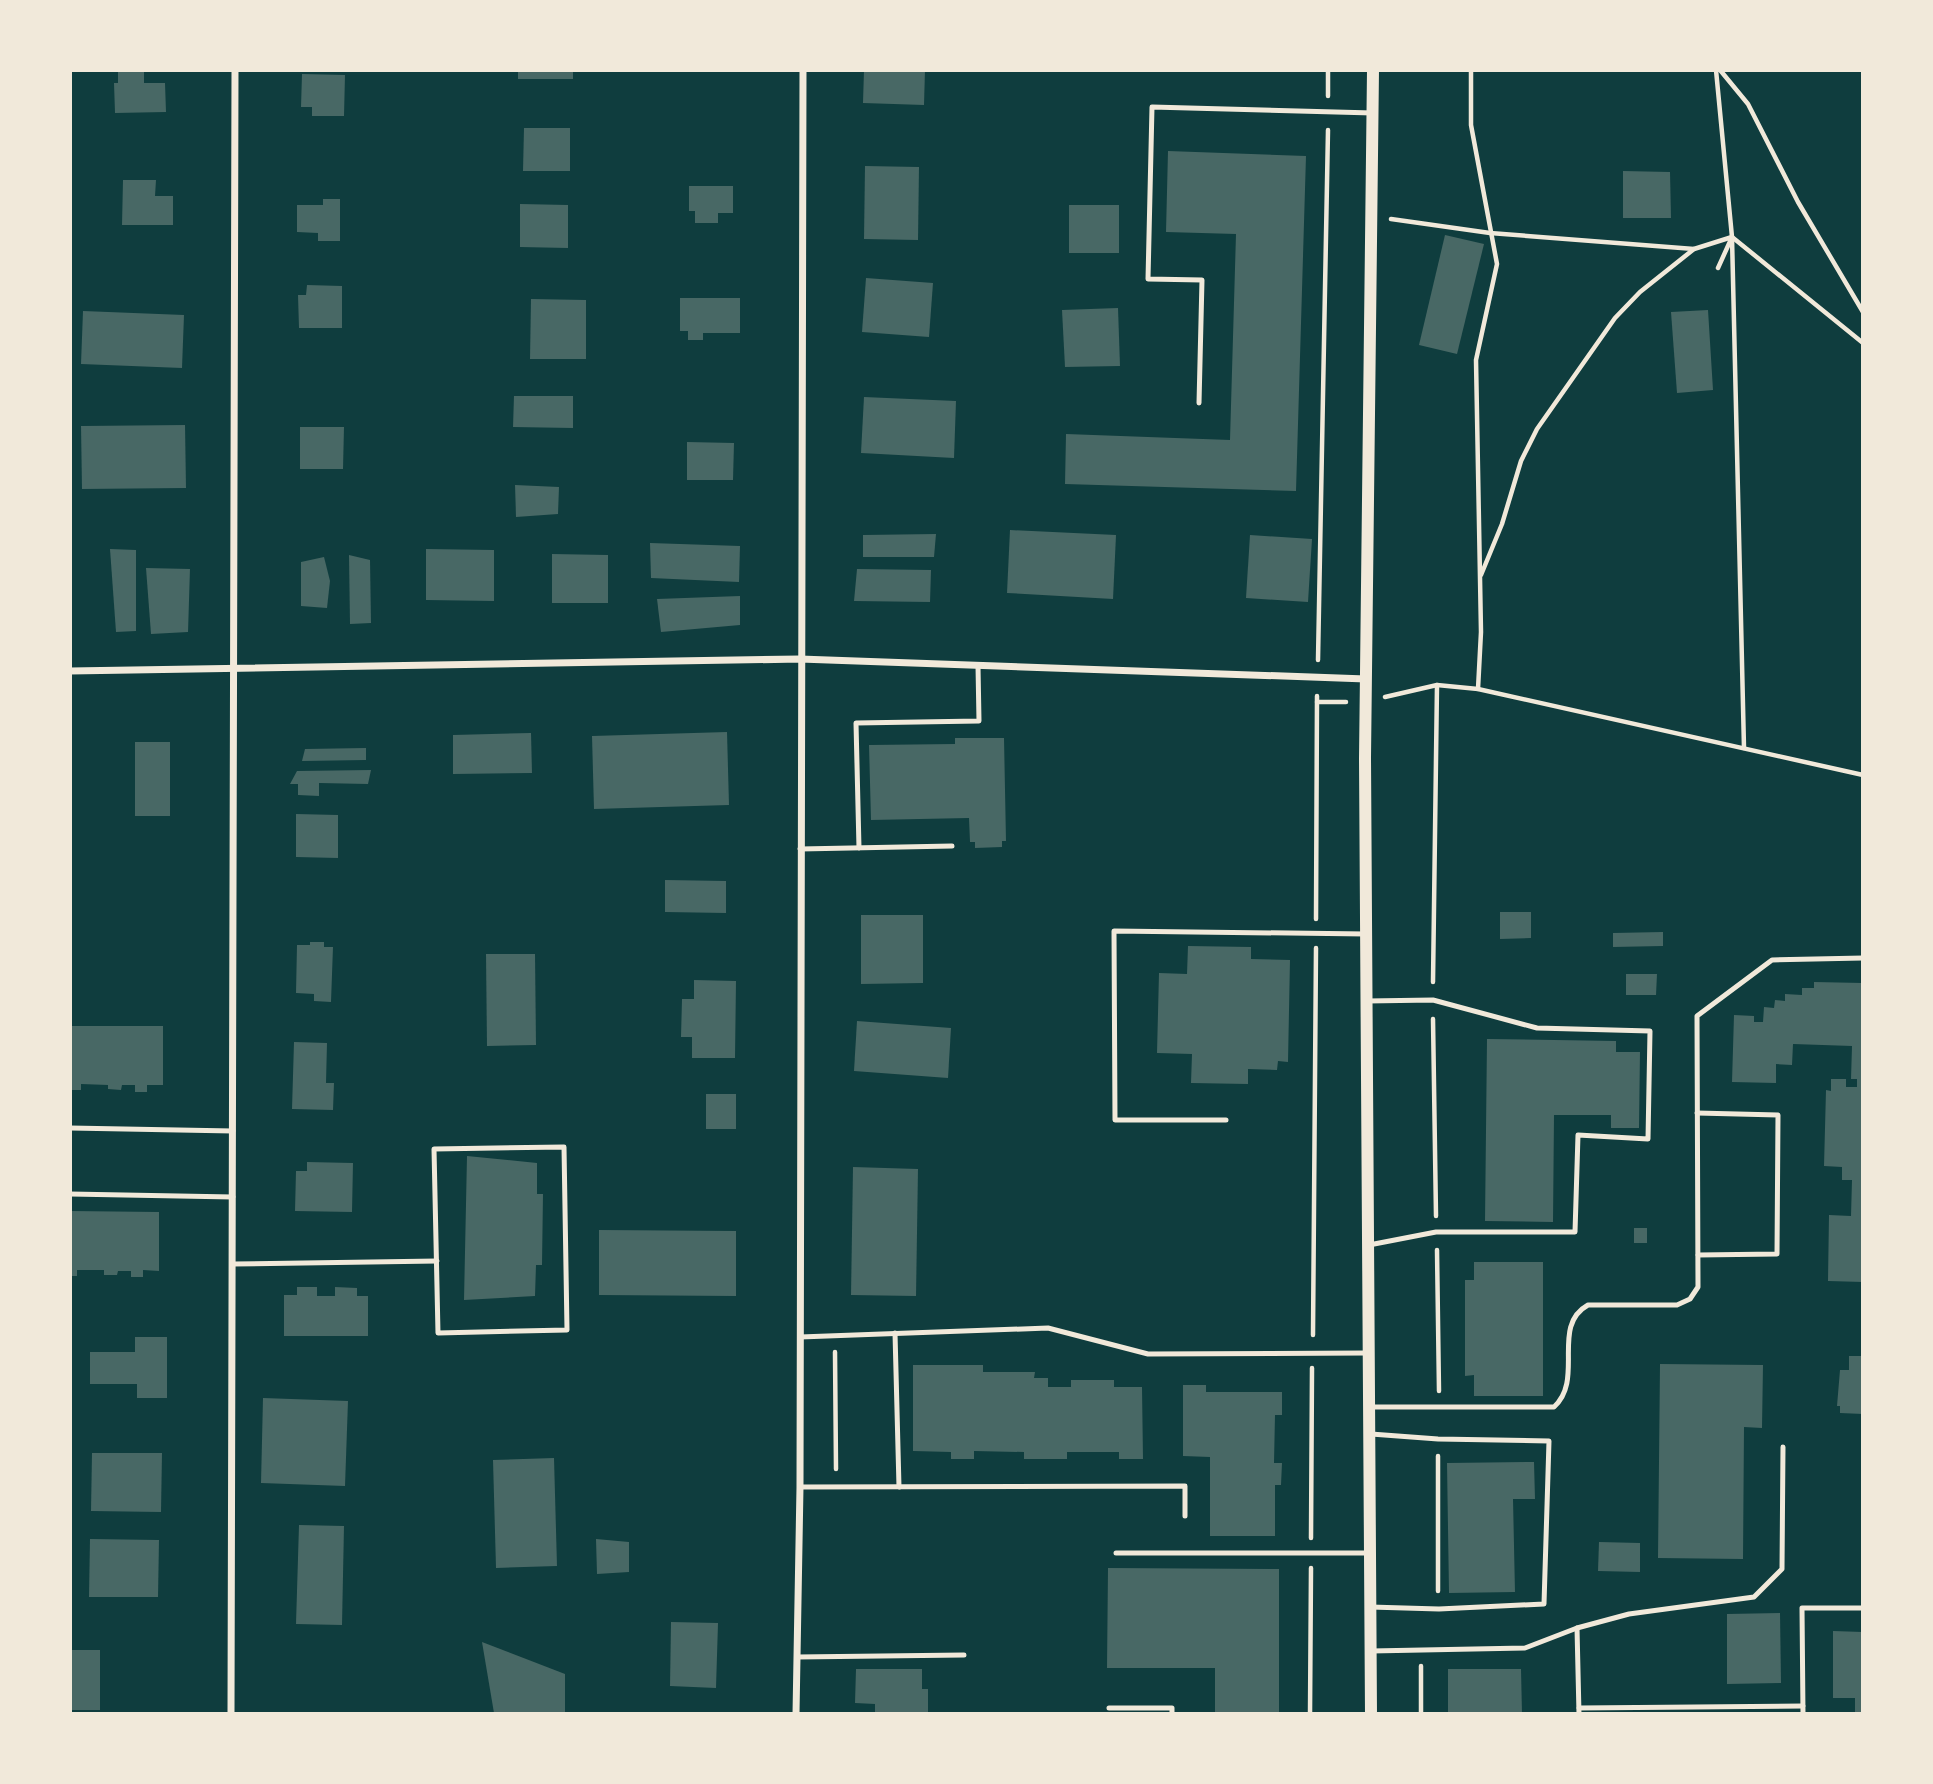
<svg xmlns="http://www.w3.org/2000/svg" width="1933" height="1784" font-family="Rubik,sans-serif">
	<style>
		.building { fill: #486865 }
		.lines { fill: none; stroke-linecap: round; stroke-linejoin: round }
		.path { stroke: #f1e9da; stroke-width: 4.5 }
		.service { stroke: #f1e9da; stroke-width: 5 }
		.minor { stroke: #f1e9da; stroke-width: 7 }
		.tertiary { stroke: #f1e9da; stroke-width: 12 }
	</style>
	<rect width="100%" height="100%" fill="#0f3d3e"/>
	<g class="building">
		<polygon points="118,70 144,70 144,83 165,83 166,112 115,113 114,83 118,83"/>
		<rect x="518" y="70" width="55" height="9"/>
		<polygon points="864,70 925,70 924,105 863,103"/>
		<polygon points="302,74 345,75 344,116 312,116 312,107 301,107"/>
		<polygon points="524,128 570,128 570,171 523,171"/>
		<polygon points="1168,151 1306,156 1296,491 1065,484 1066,434 1230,440 1236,234 1166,232"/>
		<polygon points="865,166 919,167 918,240 864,239"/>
		<polygon points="1623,171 1670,172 1671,218 1623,218"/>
		<polygon points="123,180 156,180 155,196 173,196 173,225 122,225"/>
		<polygon points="689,186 733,186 733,213 718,213 718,223 695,223 695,211 689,211"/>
		<polygon points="323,199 340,199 340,241 318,241 318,233 297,232 297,205 323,205"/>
		<polygon points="520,204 568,205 568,248 520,247"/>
		<rect x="1069" y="205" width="50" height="48"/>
		<polygon points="1445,235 1484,244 1457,354 1419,345"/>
		<polygon points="866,278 933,283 929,337 862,332"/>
		<polygon points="307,285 342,286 342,328 299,328 298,295 306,295"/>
		<polygon points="680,298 740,298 740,333 703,333 703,340 688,340 688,331 680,331"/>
		<polygon points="531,299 586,300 586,359 530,359"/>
		<polygon points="1118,308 1120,366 1065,367 1062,310"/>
		<polygon points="1708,310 1713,390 1677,393 1671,312"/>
		<polygon points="83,311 184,315 182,368 81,364"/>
		<polygon points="514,396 573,396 573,428 513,427"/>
		<polygon points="864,397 956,401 954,458 861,453"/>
		<polygon points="185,425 186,488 82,489 81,426"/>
		<polygon points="300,427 344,427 343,469 300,469"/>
		<polygon points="687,442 734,443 733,480 687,480"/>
		<polygon points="515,485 559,487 558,514 516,517"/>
		<polygon points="1010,530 1116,535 1113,599 1007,593"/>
		<polygon points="936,534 934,557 863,557 863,535"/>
		<polygon points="1250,535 1312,539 1308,602 1246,598"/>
		<polygon points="650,543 740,546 739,582 651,578"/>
		<polygon points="110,549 136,550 136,631 116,632"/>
		<polygon points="426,549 494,550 494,601 426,600"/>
		<polygon points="552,554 608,555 608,603 552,603"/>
		<polygon points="349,555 370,560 371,623 350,624"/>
		<polygon points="324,557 330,581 327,608 301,606 301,562"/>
		<polygon points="146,568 190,569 188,632 151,634"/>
		<polygon points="857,569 931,570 930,602 854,601"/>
		<polygon points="740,596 740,625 661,632 657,599"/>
		<polygon points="727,732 729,805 594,809 592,736"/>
		<polygon points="531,733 532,773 453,774 453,735"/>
		<polygon points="955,738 1004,738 1006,841 1002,841 1002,847 975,848 975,842 970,842 969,818 871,820 869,745 955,744"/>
		<rect x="135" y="742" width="35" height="74"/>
		<polygon points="366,748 366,760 302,761 305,749"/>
		<polygon points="371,770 368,784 319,783 319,796 298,795 298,784 290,784 297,771"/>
		<polygon points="296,814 338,815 338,858 296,857"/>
		<polygon points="665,880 726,881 726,913 665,912"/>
		<polygon points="1500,912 1531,912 1531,938 1500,939"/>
		<polygon points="861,915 923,915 923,983 861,984"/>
		<polygon points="1663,932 1663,946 1613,947 1613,933"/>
		<polygon points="310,942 324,942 324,947 333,947 331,1002 314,1001 314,994 296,993 297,945 310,945"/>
		<polygon points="1188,946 1251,947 1251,959 1290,960 1288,1062 1278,1061 1277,1070 1248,1069 1248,1084 1191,1083 1192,1054 1157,1053 1159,973 1187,974"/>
		<polygon points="486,954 535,954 536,1045 487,1046"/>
		<polygon points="1626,974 1657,974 1656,995 1626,995"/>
		<polygon points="694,980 736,981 735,1058 692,1058 692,1037 681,1037 682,999 694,999"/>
		<polygon points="1814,982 1863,983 1863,1282 1828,1281 1829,1215 1851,1216 1852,1180 1842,1180 1842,1167 1824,1166 1826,1090 1831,1091 1831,1079 1846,1079 1846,1087 1857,1087 1857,1079 1851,1079 1852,1046 1793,1044 1792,1065 1776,1064 1776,1083 1732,1082 1734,1015 1754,1016 1754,1022 1763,1022 1764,1007 1774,1008 1775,1000 1785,1001 1785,994 1802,995 1802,988 1814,988"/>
		<polygon points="857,1021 951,1028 948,1078 854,1071"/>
		<polygon points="70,1026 163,1026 163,1085 147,1085 147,1092 135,1092 135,1085 122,1085 121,1090 108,1089 108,1085 81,1084 81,1090 70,1090"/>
		<polygon points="1487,1039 1616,1041 1616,1052 1640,1052 1639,1128 1611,1128 1611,1115 1554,1115 1553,1222 1485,1221"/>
		<polygon points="294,1042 327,1043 326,1083 334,1083 333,1110 292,1109"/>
		<rect x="706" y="1094" width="30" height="35"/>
		<polygon points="467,1156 537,1163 537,1194 543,1194 542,1265 536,1265 535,1296 464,1300"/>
		<polygon points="307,1162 353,1163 352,1212 295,1211 296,1171 307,1171"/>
		<polygon points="853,1167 918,1169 916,1296 851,1295"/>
		<polygon points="70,1211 159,1212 159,1271 143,1270 143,1277 131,1277 131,1271 118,1271 117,1275 104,1275 104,1270 77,1270 77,1276 70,1276"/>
		<rect x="1634" y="1228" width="13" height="15"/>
		<polygon points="599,1230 736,1231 736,1296 599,1295"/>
		<polygon points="1474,1262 1543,1262 1543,1396 1474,1396 1474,1375 1465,1376 1465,1280 1474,1280"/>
		<polygon points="297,1287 317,1287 317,1296 335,1296 335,1287 357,1288 357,1296 368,1296 368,1336 284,1336 284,1295 297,1295"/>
		<polygon points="135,1337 167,1337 167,1398 137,1398 137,1384 90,1384 90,1352 135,1352"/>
		<polygon points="1849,1356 1863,1356 1863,1414 1840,1413 1840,1406 1837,1406 1840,1370 1849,1370"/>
		<polygon points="1660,1364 1763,1365 1762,1428 1744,1427 1743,1559 1658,1558"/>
		<polygon points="913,1365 983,1365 983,1372 1035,1372 1034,1378 1048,1378 1048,1387 1071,1387 1071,1380 1114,1380 1114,1387 1142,1387 1143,1459 1119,1459 1119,1452 1067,1452 1067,1459 1024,1459 1024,1452 974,1451 974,1459 951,1459 951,1452 913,1451"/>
		<polygon points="1183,1385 1206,1385 1206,1392 1282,1392 1282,1415 1275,1415 1274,1463 1282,1463 1281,1485 1275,1485 1275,1536 1210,1536 1210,1457 1183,1456"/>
		<polygon points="263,1398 348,1401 345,1486 261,1483"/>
		<polygon points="92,1453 162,1453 161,1512 91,1511"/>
		<polygon points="554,1458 557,1566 496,1568 493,1460"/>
		<polygon points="1534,1462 1535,1499 1513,1499 1515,1592 1449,1593 1447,1463"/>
		<polygon points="299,1525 344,1526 342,1625 296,1624"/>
		<polygon points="90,1539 159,1540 158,1597 89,1597"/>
		<polygon points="596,1539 629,1542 629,1572 597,1574"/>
		<polygon points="1599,1542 1640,1543 1640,1572 1598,1571"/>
		<polygon points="1108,1568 1279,1569 1279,1714 1215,1714 1215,1668 1107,1668"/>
		<polygon points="1780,1613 1781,1683 1727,1684 1727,1614"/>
		<polygon points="671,1622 718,1623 716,1688 670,1686"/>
		<polygon points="1833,1631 1863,1632 1863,1714 1855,1714 1855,1698 1833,1698"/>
		<polygon points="482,1642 565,1674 565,1714 494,1713"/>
		<rect x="70" y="1650" width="30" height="60"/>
		<polygon points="856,1669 922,1669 922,1689 928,1689 928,1714 875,1714 875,1704 855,1703"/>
		<polygon points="1448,1669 1521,1669 1522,1714 1448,1714"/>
	</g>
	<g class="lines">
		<g class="path">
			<polyline points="1471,70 1471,125 1497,264 1476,360 1481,632 1478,689"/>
			<polyline points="1716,70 1732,237 1744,748"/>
			<polyline points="1720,70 1748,104 1798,202 1863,312"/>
			<polyline points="1328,96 1328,70"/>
			<polyline points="1391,219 1490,233 1694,249"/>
			<polyline points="1718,268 1732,237 1863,343"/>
			<polyline points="1481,575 1502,524 1521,461 1537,429 1615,318 1640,292 1694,249 1732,237"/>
			<polyline points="1318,660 1328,130"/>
			<polyline points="1385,697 1437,685 1478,689 1863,775"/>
			<polyline points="1317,702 1346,702"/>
			<polyline points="1316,919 1317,696"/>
			<polyline points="1433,982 1437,685"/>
			<polyline points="1433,1019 1436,1216"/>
			<polyline points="1437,1250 1439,1391"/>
			<polyline points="1313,1335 1316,948"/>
			<polyline points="835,1352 836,1469"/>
			<polyline points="1438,1456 1438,1591"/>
			<polyline points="1311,1538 1312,1368"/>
			<polyline points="1421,1666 1421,1714"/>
			<polyline points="1310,1714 1311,1568"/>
		</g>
		<g class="service">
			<polyline points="1199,403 1202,280 1148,279 1152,107 1373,113"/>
			<polyline points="859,848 856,723 979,721 978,666"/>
			<polyline points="800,849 952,846"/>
			<polyline points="1367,1001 1433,1000 1537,1028 1650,1031 1648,1139 1578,1135 1575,1232 1436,1232 1369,1245"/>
			<polyline points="1697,1113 1778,1115 1777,1254 1698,1255"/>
			<polyline points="1226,1120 1115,1120 1114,931 1366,934"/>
			<polyline points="70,1128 233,1131"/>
			<polygon points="564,1147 567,1330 438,1333 434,1149"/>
			<polyline points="70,1194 233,1197"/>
			<polyline points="233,1264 437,1261"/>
			<polyline points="895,1333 899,1487"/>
			<polyline points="800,1337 1048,1328 1148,1354 1367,1353"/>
			<path d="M1369,1407H1554C1585,1379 1550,1326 1588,1305H1677L1690,1299L1698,1287L1697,1016L1772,960L1863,958"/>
			<polyline points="800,1487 1185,1486 1185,1516"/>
			<polyline points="1116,1553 1370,1553"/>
			<polyline points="1370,1607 1439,1609 1544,1604 1549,1441 1438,1439 1371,1434"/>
			<polyline points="1577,1628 1579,1714"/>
			<polyline points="1371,1651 1525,1648 1577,1628 1629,1614 1754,1597 1782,1569 1783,1447"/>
			<polyline points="797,1657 964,1655"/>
			<polyline points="1109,1708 1172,1708 1172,1714"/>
			<polyline points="1579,1708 1803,1706"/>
			<polyline points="1803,1714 1802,1608 1863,1608"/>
		</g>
		<g class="minor">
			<polyline points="70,671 800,659 1366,679"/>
			<polyline points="231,1714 235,70"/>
			<polyline points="796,1714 800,1487 803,70"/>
		</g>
		<polyline class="tertiary" points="1371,1714 1365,758 1373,70"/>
	</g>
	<rect width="1933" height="1784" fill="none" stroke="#f1e9da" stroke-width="144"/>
</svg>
